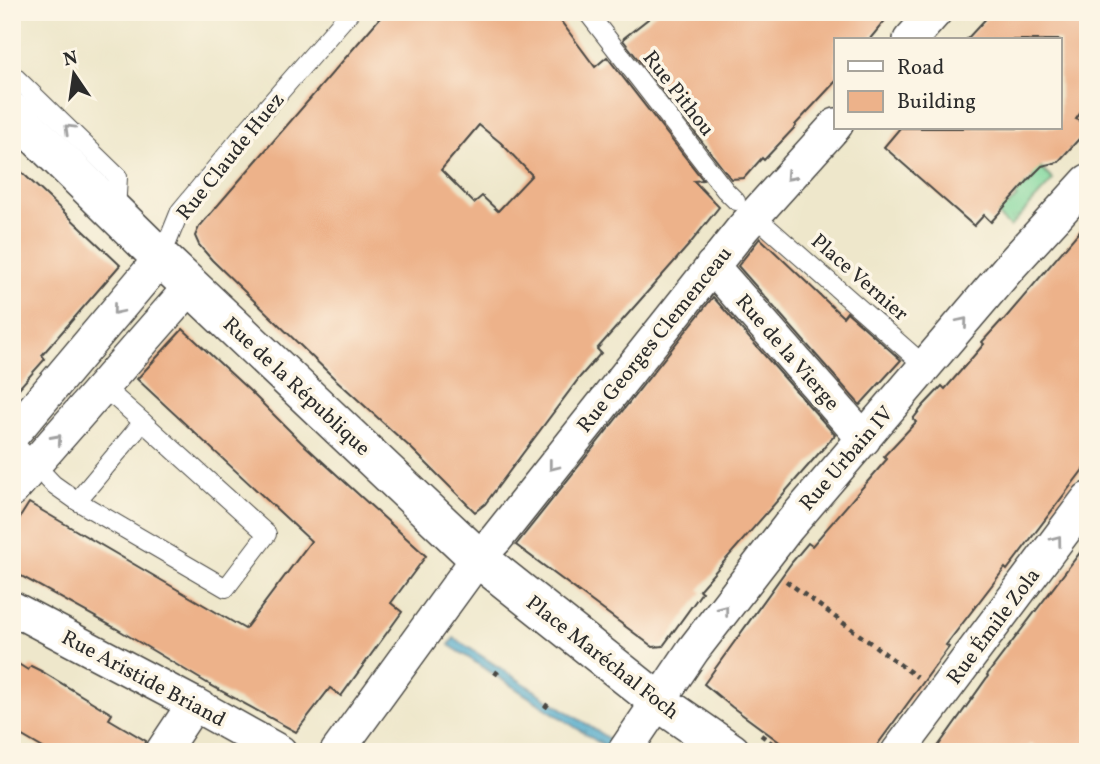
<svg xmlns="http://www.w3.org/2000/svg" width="1100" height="764" font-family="Vollkorn,serif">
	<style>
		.grass { fill: url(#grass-tufts); stroke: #548164; stroke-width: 2 }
		.water { fill: url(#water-ripples); stroke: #3c6a7b; stroke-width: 2 }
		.building { fill: #edb28a; fill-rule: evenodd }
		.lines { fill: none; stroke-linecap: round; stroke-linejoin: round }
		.lane-casing { stroke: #484743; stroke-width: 20 }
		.street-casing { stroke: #484743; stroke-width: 36 }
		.secondary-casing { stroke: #484743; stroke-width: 41 }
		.path { stroke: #484743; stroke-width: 4.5; stroke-dasharray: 5 5; stroke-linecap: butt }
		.lane { stroke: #fff; stroke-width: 18 }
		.street { stroke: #fff; stroke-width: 33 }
		.secondary { stroke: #fff; stroke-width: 38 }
		.oneway { stroke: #a0a0a0 }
		.labels { text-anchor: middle; stroke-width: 7; stroke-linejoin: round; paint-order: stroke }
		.street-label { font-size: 21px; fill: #2b2b2b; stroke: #fcf5e5 }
	</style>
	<defs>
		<pattern id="grass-tufts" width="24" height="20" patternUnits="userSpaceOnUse" patternTransform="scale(1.75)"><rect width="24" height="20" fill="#7ed79c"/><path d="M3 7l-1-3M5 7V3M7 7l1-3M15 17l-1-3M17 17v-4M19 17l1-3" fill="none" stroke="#6db987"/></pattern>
		<pattern id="water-ripples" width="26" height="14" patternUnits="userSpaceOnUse" patternTransform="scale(1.75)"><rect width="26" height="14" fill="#4da9cb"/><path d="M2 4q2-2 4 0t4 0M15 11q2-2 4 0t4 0" fill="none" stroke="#408aa5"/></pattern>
	</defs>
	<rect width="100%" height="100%" fill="#fcf5e5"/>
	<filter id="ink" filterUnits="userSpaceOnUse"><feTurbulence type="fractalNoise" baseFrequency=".0143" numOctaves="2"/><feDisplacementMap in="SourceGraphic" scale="14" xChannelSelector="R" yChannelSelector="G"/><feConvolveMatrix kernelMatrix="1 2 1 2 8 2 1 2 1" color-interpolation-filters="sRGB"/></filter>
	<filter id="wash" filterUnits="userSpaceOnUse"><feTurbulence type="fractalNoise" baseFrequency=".00686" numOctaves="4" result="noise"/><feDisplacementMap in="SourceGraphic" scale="28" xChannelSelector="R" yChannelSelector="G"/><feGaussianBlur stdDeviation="1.57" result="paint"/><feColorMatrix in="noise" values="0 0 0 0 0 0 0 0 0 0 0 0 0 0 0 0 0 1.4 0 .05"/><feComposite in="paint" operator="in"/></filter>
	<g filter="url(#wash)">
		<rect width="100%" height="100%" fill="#eee7cb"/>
		<polygon class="grass" points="1037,164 1053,180 1010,227 993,211 1002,201 1008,206 1017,197 1011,191 1020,181 1026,186 1034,178 1029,173"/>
		<polygon class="water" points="454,638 612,741 607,748 449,645"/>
		<g id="blocks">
			<g class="building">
				<path d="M385,12H554L595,67L607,57L703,180L694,181L719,207L688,246L597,349L601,353L580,377L485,504L475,512L412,449L333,377L212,260L199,245L195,236L199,227ZM479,125L501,143L532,175L498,211L482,196L474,203L441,170Z"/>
				<polygon points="657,12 892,12 869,40 836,40 836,81 795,125 796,126 764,160 762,158 744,178 731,179 623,40 624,38"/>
				<polygon points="992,12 1080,12 1088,20 1088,102 1076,119 1088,124 1088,129 1058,162 1042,166 1033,175 991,222 984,215 974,226 884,147 900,128 1060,128 1060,40 966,40"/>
				<polygon points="12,163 120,265 42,355 45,359 12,396"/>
				<polygon points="1088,221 1088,463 1007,570 1005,568 946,645 949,647 872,752 793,752 732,707 704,684 792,562 808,543 812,546 887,459 884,456 916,422 913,419 924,405 942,386 945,389 984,344 982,342 1001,321 1002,322"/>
				<polygon points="760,238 843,317 847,312 901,360 860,405 738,266"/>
				<polygon points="713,297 835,435 699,590 702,592 663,646 653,647 516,545"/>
				<polygon points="183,329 251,392 301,442 426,556 391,603 402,612 341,696 330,688 296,732 212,686 117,629 12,571 12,530 29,503 245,629 311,541 137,379"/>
				<polygon points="1088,542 1088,752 1042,752 1031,743 1024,752 934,752 988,676 987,675"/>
				<polygon points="12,660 28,670 31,666 41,671 112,714 109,719 146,741 143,752 50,752 12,730"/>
			</g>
		</g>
	</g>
	<g filter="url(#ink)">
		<use href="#blocks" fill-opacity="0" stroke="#484743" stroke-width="2"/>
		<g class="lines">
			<g class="lane-casing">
				<g id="lane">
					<polyline points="587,12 725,190 736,201"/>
					<polyline points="12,74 118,177 116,211"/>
					<polyline points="764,224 925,366"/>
					<polyline points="161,258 180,211 247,130 350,12"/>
					<polyline points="12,441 53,484 77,501 226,588 267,534 143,422 117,399 101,389"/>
					<polyline points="77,501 143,422"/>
				</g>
			</g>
			<g class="street-casing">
				<g id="street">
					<polyline points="910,40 935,12"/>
					<polyline points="712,266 864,439"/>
					<polyline points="12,435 161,258"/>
					<polyline points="12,490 191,286"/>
					<polyline points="12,608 194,704 280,752"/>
					<polyline points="162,752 194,704"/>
					<polyline points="337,752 478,558 496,539 743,228 836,125"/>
					<polyline points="624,752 693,650 788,527 1012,264 1088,181"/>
					<polyline points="898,752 1088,499"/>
				</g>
			</g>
			<g class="secondary-casing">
				<polyline id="secondary" points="12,112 161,258 478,558 659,702 731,752"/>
			</g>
			<g class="path">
				<polyline points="786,581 917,677"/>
				<polyline points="495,675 500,668"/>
				<polyline points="545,708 550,701"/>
				<polyline points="761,735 784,752"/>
			</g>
			<use href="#lane" class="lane"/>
			<use href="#street" class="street"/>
			<use href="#secondary" class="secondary"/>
		</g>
		<defs><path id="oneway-chevron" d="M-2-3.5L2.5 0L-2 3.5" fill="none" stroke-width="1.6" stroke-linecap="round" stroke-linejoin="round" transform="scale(1.75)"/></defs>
		<g class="oneway">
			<use href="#oneway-chevron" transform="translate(69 129) rotate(-136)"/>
			<use href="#oneway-chevron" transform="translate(790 176) rotate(132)"/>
			<use href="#oneway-chevron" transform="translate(117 310) rotate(130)"/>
			<use href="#oneway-chevron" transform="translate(963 322) rotate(-50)"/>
			<use href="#oneway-chevron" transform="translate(57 439) rotate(-48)"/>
			<use href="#oneway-chevron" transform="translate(553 466) rotate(128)"/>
			<use href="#oneway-chevron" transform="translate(1057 540) rotate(-53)"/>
			<use href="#oneway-chevron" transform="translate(724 610) rotate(-52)"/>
		</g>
	</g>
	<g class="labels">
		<g class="street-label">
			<text transform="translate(679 93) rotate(52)" y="7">Rue Pithou</text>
			<text transform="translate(230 156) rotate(-51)" y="7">Rue Claude Huez</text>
			<text transform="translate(860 277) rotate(41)" y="7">Place Vernier</text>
			<text transform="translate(654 339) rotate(-51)" y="7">Rue Georges Clemenceau</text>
			<text transform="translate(788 352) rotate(49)" y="7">Rue de la Vierge</text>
			<text transform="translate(297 386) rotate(43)" y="7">Rue de la République</text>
			<text transform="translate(846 458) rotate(-49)" y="7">Rue Urbain IV</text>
			<text transform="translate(993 626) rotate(-53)" y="7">Rue Émile Zola</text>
			<text transform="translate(603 657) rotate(38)" y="7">Place Maréchal Foch</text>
			<text transform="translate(144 678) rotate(28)" y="7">Rue Aristide Briand</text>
		</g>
	</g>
	<rect width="1100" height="764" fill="none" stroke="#fcf5e5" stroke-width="42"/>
	<rect x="834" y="38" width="228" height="91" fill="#fcf5e5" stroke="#a8a49b" stroke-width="2"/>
	<rect x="848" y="61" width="35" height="10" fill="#ffffff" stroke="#a8a49b" stroke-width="2"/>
	<text x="897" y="74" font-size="21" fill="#2b2b2b">Road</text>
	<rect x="848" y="91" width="35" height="21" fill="#edb28a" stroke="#a8a49b" stroke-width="2"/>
	<text x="897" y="108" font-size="21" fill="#2b2b2b">Building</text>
	<g transform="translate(74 74) rotate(347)" stroke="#fcf5e5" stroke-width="5" paint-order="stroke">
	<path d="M0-5L12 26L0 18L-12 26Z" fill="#2b2b2b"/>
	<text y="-10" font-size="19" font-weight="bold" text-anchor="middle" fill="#2b2b2b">N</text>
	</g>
</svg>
